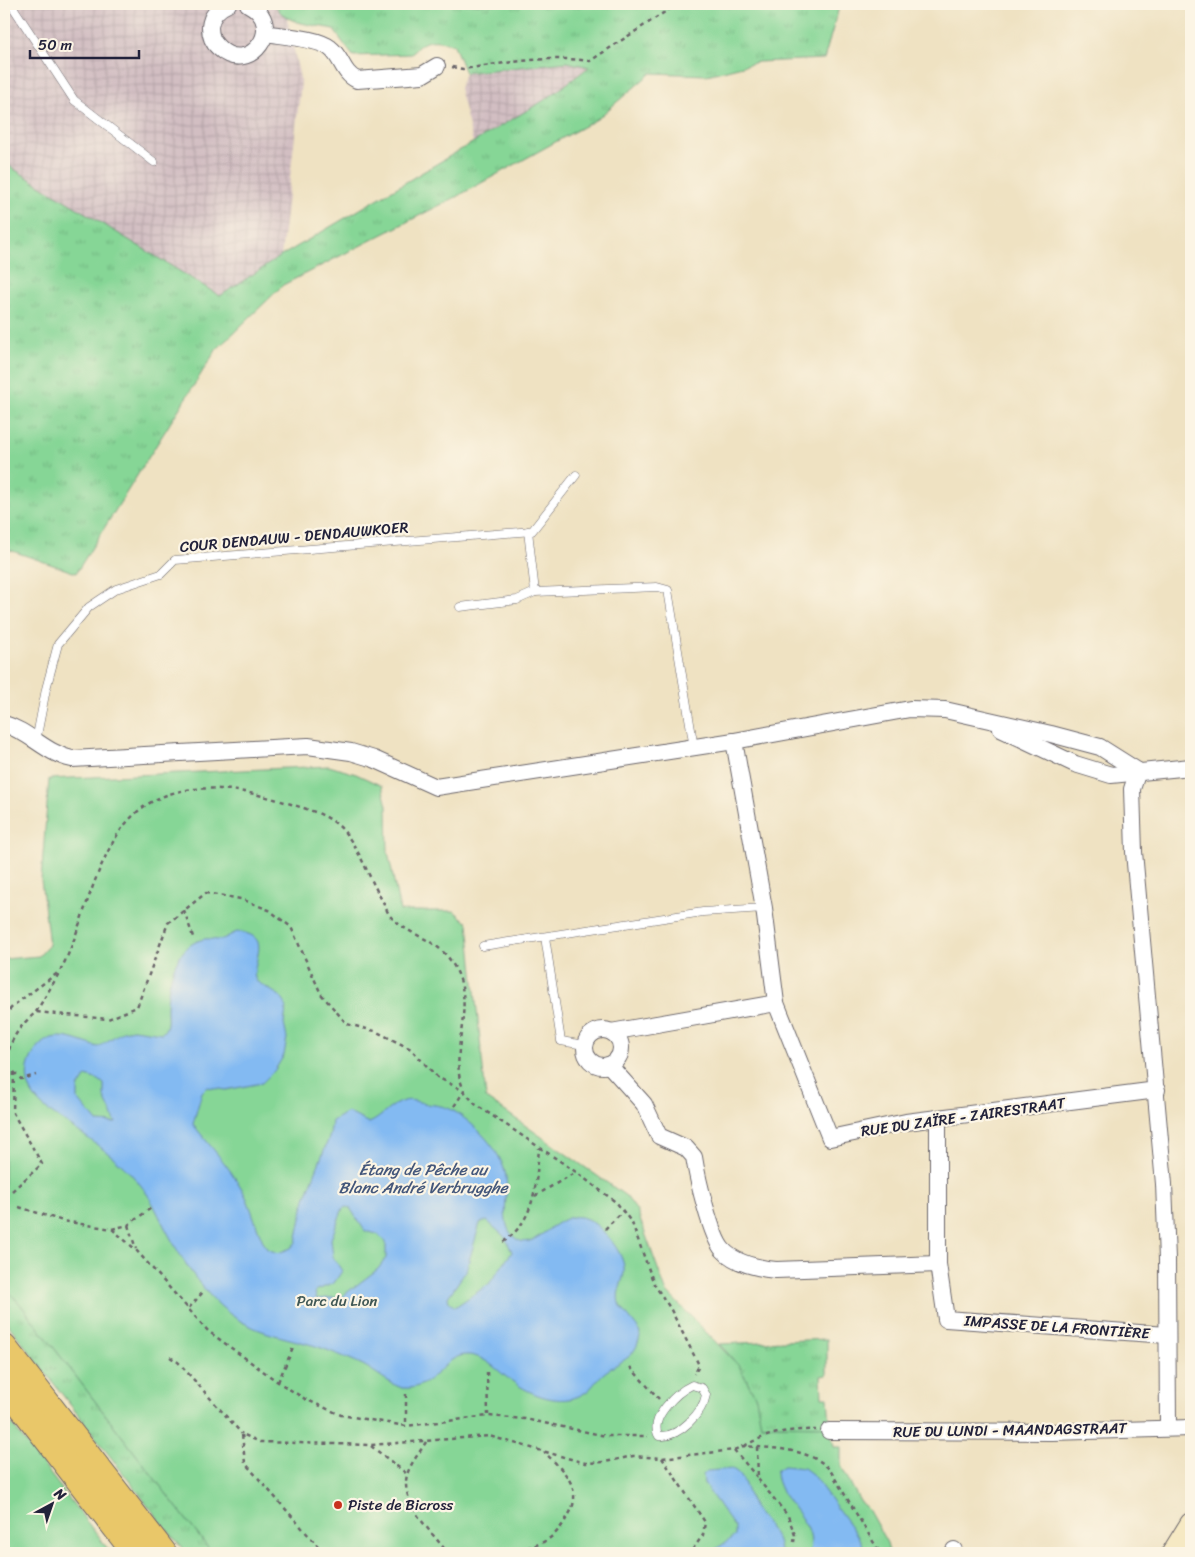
<svg xmlns="http://www.w3.org/2000/svg" width="1195" height="1557" font-family="Sriracha,sans-serif">
	<style>
		.industrial { fill: url(#industrial-grid) }
		.grass { fill: url(#grass-tufts); stroke: #547c68 }
		.park { fill: #86d696; stroke: #547c68 }
		.water { fill: #83baf2; stroke: #526e96; fill-rule: evenodd }
		.lines { fill: none; stroke-linecap: round; stroke-linejoin: round }
		.lane-casing { stroke: #6a656a; stroke-width: 9 }
		.street-casing { stroke: #6a656a; stroke-width: 18 }
		.secondary-casing { stroke: #6a656a; stroke-width: 24 }
		.primary-casing { stroke: #6a656a; stroke-width: 27 }
		.path { stroke: #6a656a; stroke-width: 2.5; stroke-dasharray: 4 4; stroke-linecap: butt }
		.lane { stroke: #fff; stroke-width: 8 }
		.street { stroke: #fff; stroke-width: 16 }
		.secondary { stroke: #f6e9c3; stroke-width: 22 }
		.primary { stroke: #e9c769; stroke-width: 25 }
		.poi-dot { fill: #c8321e; stroke: #fcf5e5; stroke-width: 2 }
		.labels { text-anchor: middle; stroke-width: 4.5; stroke-linejoin: round; paint-order: stroke }
		.street-label { font-size: 15px; fill: #22223b; stroke: #fcf5e5 }
		.park-label { font-size: 15px; fill: #405856; stroke: #fcf5e5 }
		.poi-label { font-size: 15px; fill: #22223b; stroke: #fcf5e5; text-anchor: start }
		.water-label { font-size: 16px; font-style: italic; fill: #44577b; stroke: #fcf5e5 }
	</style>
	<defs>
		<pattern id="industrial-grid" width="8" height="8" patternUnits="userSpaceOnUse" patternTransform="scale(1.25)"><rect width="8" height="8" fill="#d2bec2"/><path d="M0 4h8M4 0v8" fill="none" stroke="#b4a3a8"/></pattern>
		<pattern id="grass-tufts" width="24" height="20" patternUnits="userSpaceOnUse" patternTransform="scale(1.25)"><rect width="24" height="20" fill="#86d696"/><path d="M3 7l-1-3M5 7V3M7 7l1-3M15 17l-1-3M17 17v-4M19 17l1-3" fill="none" stroke="#73b782"/></pattern>
	</defs>
	<rect width="100%" height="100%" fill="#fcf5e5"/>
	<filter id="ink" filterUnits="userSpaceOnUse"><feTurbulence type="fractalNoise" baseFrequency=".02" numOctaves="2"/><feDisplacementMap in="SourceGraphic" scale="10" xChannelSelector="R" yChannelSelector="G"/><feConvolveMatrix kernelMatrix="1 2 1 2 8 2 1 2 1" color-interpolation-filters="sRGB"/></filter>
	<filter id="wash" filterUnits="userSpaceOnUse"><feTurbulence type="fractalNoise" baseFrequency=".0096" numOctaves="4" result="noise"/><feDisplacementMap in="SourceGraphic" scale="20" xChannelSelector="R" yChannelSelector="G"/><feGaussianBlur stdDeviation="1.12" result="paint"/><feColorMatrix in="noise" values="0 0 0 0 0 0 0 0 0 0 0 0 0 0 0 0 0 1.4 0 .05"/><feComposite in="paint" operator="in"/></filter>
	<g filter="url(#wash)">
		<rect width="100%" height="100%" fill="#efe2c2"/>
		<g class="industrial">
			<polygon points="4,4 284,4 301,83 281,256 220,296 4,163"/>
			<polygon points="567,62 589,66 548,98 473,142 459,88 465,73"/>
		</g>
		<g class="grass">
			<path d="M275,4H840L824,59L758,62L707,75L651,73L597,119L456,197L283,285L216,350L76,573L4,548V163L220,296L281,256L548,98L589,67L567,62L465,73L454,45C437,39 423,37 412,54L353,56L333,29C312,24 284,25 275,4Z"/>
			<polygon points="4,1286 21,1305 212,1553 186,1553 160,1521 4,1319"/>
			<path d="M827,1339V1375L821,1376L822,1397H828L830,1426L761,1425C755,1389 744,1370 719,1344Z"/>
		</g>
		<g class="park">
			<polygon points="329,766 356,774 382,786 387,806 388,852 400,911 454,911 468,923 486,1098 626,1196 637,1211 666,1291 739,1366 756,1398 761,1425 830,1426 834,1447 841,1447 841,1466 861,1503 868,1509 887,1543 889,1553 212,1553 21,1305 4,1286 4,959 39,956 49,945 41,880 49,779"/>
			<polygon points="4,1414 111,1553 4,1553"/>
		</g>
		<g class="water">
			<path d="M237,932C277,935 248,964 256,981L280,996L285,1003L286,1009L284,1024L287,1038L284,1055L275,1070L262,1083L226,1090L207,1087L202,1092L193,1124C209,1145 229,1166 242,1189C253,1209 256,1230 267,1249L278,1253L291,1248L296,1242L305,1199L330,1135L332,1121L347,1112L369,1123C382,1118 390,1104 404,1101C411,1099 419,1102 426,1104C435,1105 445,1106 452,1110C474,1123 502,1150 506,1177C509,1195 499,1222 513,1236C535,1259 556,1205 587,1219C602,1226 627,1255 624,1273C622,1285 616,1291 619,1303C619,1306 637,1326 641,1333C634,1361 625,1357 604,1373C597,1379 591,1390 583,1394C561,1407 531,1395 512,1381C498,1372 485,1355 467,1355C442,1355 435,1391 402,1388C388,1383 376,1372 363,1365C353,1360 342,1356 332,1352C296,1337 262,1338 230,1314C205,1295 185,1265 170,1237C159,1218 153,1199 138,1182C120,1160 95,1143 72,1127C58,1117 40,1108 32,1093C25,1080 26,1065 34,1053C51,1025 76,1041 98,1047L123,1031L133,1029L162,1033C169,1027 167,1019 167,1011C167,985 173,946 204,939C209,938 214,940 219,940C225,939 231,934 237,932ZM86,1076L99,1080L104,1084V1097L116,1123L97,1122L78,1099V1088ZM347,1207L350,1208L365,1231L377,1234L386,1241V1258L378,1269L341,1297L316,1299L315,1291L334,1283L342,1271L333,1257L331,1239L343,1208ZM487,1221L505,1237L512,1252L489,1284L455,1307L449,1302L448,1297L466,1271L480,1223Z"/>
			<path d="M784,1466L804,1468L812,1474L857,1535L867,1553H809C821,1523 775,1500 776,1471Z"/>
			<path d="M732,1469C746,1475 746,1493 753,1506C762,1522 780,1533 780,1553H710L735,1536V1528L704,1484L703,1475L707,1471Z"/>
		</g>
	</g>
	<g filter="url(#ink)">
		<g class="lines">
			<g class="lane-casing">
				<g id="lane">
					<polyline points="11,4 74,100 154,162"/>
					<polyline points="528,531 535,592 657,587 668,590 694,748"/>
					<polyline points="460,607 517,600 535,592"/>
					<polyline points="36,741 46,689 58,644 89,607 116,589 161,574 175,560 532,531 576,475"/>
					<polyline points="545,937 561,1041 584,1045"/>
					<polyline points="483,946 703,912 764,908"/>
					<path d="M692,1385L702,1388L706,1395C703,1412 679,1438 659,1436C648,1419 677,1392 692,1385Z"/>
				</g>
			</g>
			<g class="street-casing">
				<g id="street">
					<path d="M228,4C218,8 211,16 210,27C210,35 213,43 219,48C249,77 288,25 248,4"/>
					<polyline points="4,5 6,4"/>
					<path d="M265,33C281,36 318,38 330,48C342,57 342,73 357,80L422,75L437,66"/>
					<path d="M4,724C29,731 45,753 72,759L308,746L351,752L374,759L436,787L734,741L910,709L945,710L1051,734L1100,747L1138,771"/>
					<polyline points="1001,729 1075,764 1111,775 1191,767"/>
					<polyline points="734,741 764,908 776,1003 830,1138 906,1122 1157,1090"/>
					<polyline points="1138,771 1132,789 1134,852 1164,1184 1167,1259 1168,1428"/>
					<circle cx="603" cy="1048" r="18"/>
					<polyline points="611,1032 776,1003"/>
					<path d="M609,1065L644,1104L659,1136L686,1148L694,1157C697,1177 711,1237 723,1250C736,1264 758,1268 776,1270L938,1264"/>
					<polyline points="938,1118 938,1264 946,1319 1167,1335"/>
					<polyline points="829,1431 1052,1432 1191,1428"/>
					<polyline points="954,1550 955,1553"/>
				</g>
			</g>
			<g class="secondary-casing">
				<polyline id="secondary" points="1173,1553 1191,1524"/>
			</g>
			<g class="primary-casing">
				<g id="primary">
					<polyline points="4,1347 164,1553"/>
					<polyline points="4,1384 135,1553"/>
				</g>
			</g>
			<g class="path">
				<path d="M452,67L463,69C506,63 547,55 590,61L677,4"/>
				<polyline points="184,910 194,940"/>
				<path d="M36,1012C49,990 63,969 72,945C86,908 101,851 128,821C170,774 237,787 291,804C309,810 327,814 341,828C360,849 368,876 382,900C385,905 387,913 391,917C412,939 438,936 455,968C474,1003 455,1037 459,1073C459,1078 462,1085 464,1091L453,1108"/>
				<polyline points="4,1016 14,1005 59,972"/>
				<polyline points="14,1072 21,1079 36,1075"/>
				<path d="M12,1191L42,1164L13,1113L14,1072L4,1075C9,1044 12,1033 36,1012L108,1019L137,1007L168,923L206,893L241,899L269,910L291,927L321,994L347,1024L375,1031L411,1049L437,1077L464,1091L475,1104L576,1172L617,1203L632,1223L654,1284L670,1308L699,1365L694,1374"/>
				<polyline points="535,1196 576,1172"/>
				<polyline points="19,1207 63,1221 112,1229 136,1250 208,1331 278,1382 305,1399 341,1415 406,1426 488,1416 525,1419 606,1436 648,1436"/>
				<polyline points="128,1225 136,1249"/>
				<polyline points="112,1229 128,1225 151,1208"/>
				<polyline points="605,1229 623,1211"/>
				<path d="M503,1242C536,1220 536,1184 539,1148"/>
				<polyline points="189,1308 203,1292"/>
				<polyline points="170,1357 178,1362 242,1434"/>
				<polyline points="630,1367 659,1399"/>
				<polyline points="487,1372 488,1415"/>
				<polyline points="278,1382 294,1346"/>
				<polyline points="406,1394 406,1425"/>
				<path d="M426,1442C420,1452 410,1464 407,1475C400,1503 431,1531 447,1552"/>
				<polyline points="371,1446 407,1474"/>
				<path d="M744,1446C768,1433 789,1429 816,1430"/>
				<polyline points="757,1447 758,1479 788,1516 795,1535 794,1542"/>
				<polyline points="734,1450 757,1477"/>
				<polyline points="662,1458 705,1522 703,1535 690,1553"/>
				<path d="M447,1552C470,1553 526,1553 545,1541C556,1535 562,1526 568,1516C585,1489 563,1470 544,1452"/>
				<path d="M324,1553L245,1463L242,1434L260,1442L371,1445L489,1436L585,1463L605,1462L633,1456L662,1458L734,1450L743,1446C771,1448 811,1448 830,1470L880,1553"/>
			</g>
			<use href="#lane" class="lane"/>
			<use href="#street" class="street"/>
			<use href="#secondary" class="secondary"/>
			<use href="#primary" class="primary"/>
		</g>
	</g>
	<circle class="poi-dot" cx="338" cy="1505" r="5"/>
	<g class="labels">
		<g class="street-label">
			<text transform="translate(294 537) rotate(-5)" y="5">COUR DENDAUW - DENDAUWKOER</text>
			<text transform="translate(963 1117) rotate(-8)" y="5">RUE DU ZAÏRE - ZAIRESTRAAT</text>
			<text transform="translate(1057 1327) rotate(4)" y="5">IMPASSE DE LA FRONTIÈRE</text>
			<text transform="translate(1010 1430) rotate(-1)" y="5">RUE DU LUNDI - MAANDAGSTRAAT</text>
		</g>
		<g class="park-label">
			<text x="337" y="1306">Parc du Lion</text>
		</g>
		<g class="poi-label">
			<text x="348" y="1510">Piste de Bicross</text>
		</g>
		<g class="water-label">
			<text x="423" y="1175">Étang de Pêche au<tspan x="423" dy="18">Blanc André Verbrugghe</tspan></text>
		</g>
	</g>
	<rect width="1195" height="1557" fill="none" stroke="#fcf5e5" stroke-width="20"/>
	<g transform="translate(52 1504) rotate(40)" stroke="#fcf5e5" stroke-width="4" paint-order="stroke">
	<path d="M0-4L9 19L0 12L-9 19Z" fill="#22223b"/>
	<text y="-8" font-size="14" font-weight="bold" text-anchor="middle" fill="#22223b">N</text>
	</g>
	<path d="M30 50v8h109v-8" fill="none" stroke="#22223b" stroke-width="2.5"/>
	<text x="38" y="50" font-size="15" fill="#22223b" stroke="#fcf5e5" stroke-width="4" paint-order="stroke">50 m</text>
</svg>
